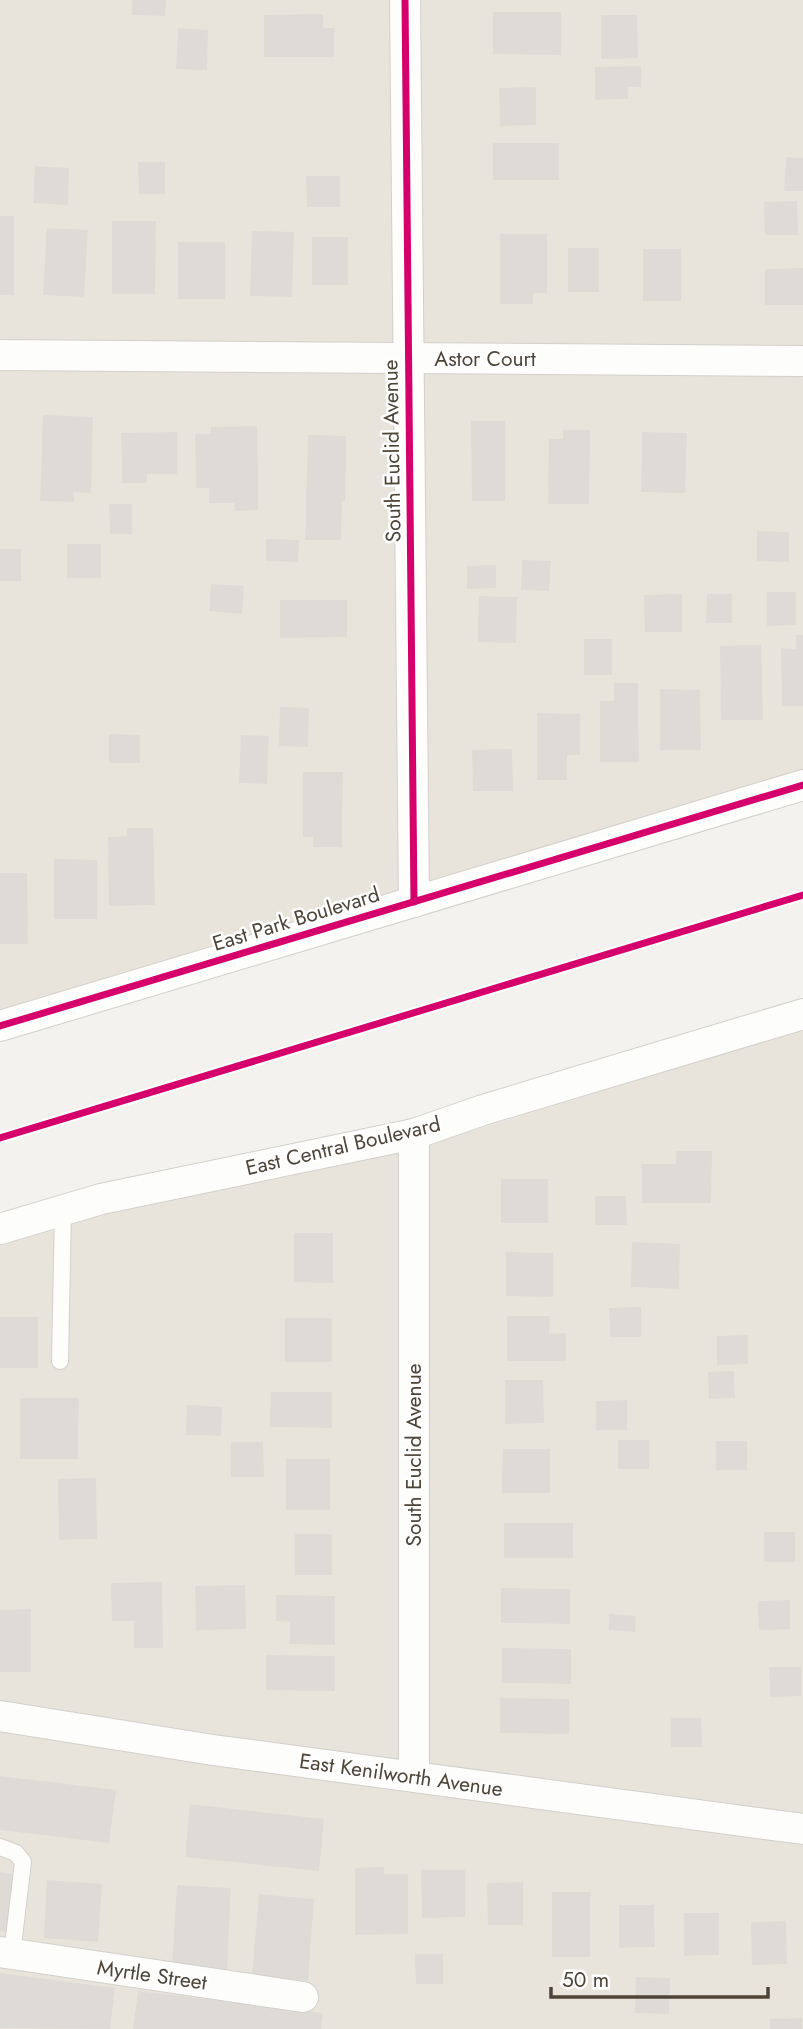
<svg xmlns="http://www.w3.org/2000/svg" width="803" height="2029" font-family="Jost,sans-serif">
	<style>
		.residential { fill: #e9e4db }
		.building { fill: #dedbd6 }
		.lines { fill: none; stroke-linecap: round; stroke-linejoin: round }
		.lane-casing { stroke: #d2d0cb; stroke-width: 18 }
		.street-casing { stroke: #d2d0cb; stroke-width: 32 }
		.lane { stroke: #fdfdfc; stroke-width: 16 }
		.street { stroke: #fdfdfc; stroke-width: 30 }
		.cycleway-casing { stroke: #fff; stroke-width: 11 }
		.cycleway { stroke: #d6006c; stroke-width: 7 }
		.labels { text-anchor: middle; stroke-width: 5; stroke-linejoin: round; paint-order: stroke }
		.street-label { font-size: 21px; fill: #4d4437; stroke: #fff }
	</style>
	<rect width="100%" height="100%" fill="#f4f2ee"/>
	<g class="residential">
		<polygon points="0,0 803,0 803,774 0,1017"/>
		<polygon points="803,1030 803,2029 0,2029 0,1244 136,1202 277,1179 428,1144"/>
	</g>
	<g class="building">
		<polygon points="132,0 166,0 165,16 132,15"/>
		<polygon points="493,12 561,12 561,55 493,54"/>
		<polygon points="323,14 323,28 334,28 334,57 264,57 264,15"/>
		<polygon points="601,15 637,15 638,58 601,59"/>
		<polygon points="178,28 208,30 207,70 176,69"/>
		<polygon points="641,66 641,87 628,87 628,99 595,100 595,67"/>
		<polygon points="536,87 536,125 500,126 499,88"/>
		<rect x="493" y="143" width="66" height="37"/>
		<polygon points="786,157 803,158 803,191 784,191"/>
		<polygon points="138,162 165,162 165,194 139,194"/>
		<polygon points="35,166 69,168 68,205 33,203"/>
		<polygon points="306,176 340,176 340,207 307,207"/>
		<polygon points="797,201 798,235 765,235 764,202"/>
		<rect x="0" y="216" width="14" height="79"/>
		<polygon points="112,221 156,221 155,294 112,294"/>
		<polygon points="47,228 88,230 84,297 43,295"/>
		<polygon points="252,231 294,232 292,297 250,296"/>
		<polygon points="500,234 547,234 547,293 533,293 533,304 500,304"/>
		<rect x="312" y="237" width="36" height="48"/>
		<rect x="178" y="242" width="47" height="57"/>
		<rect x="568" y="248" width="31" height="44"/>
		<rect x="643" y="249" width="38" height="52"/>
		<polygon points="803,268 803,305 765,305 765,269"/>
		<polygon points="43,415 93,417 91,493 74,492 74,502 40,501"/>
		<polygon points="471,421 505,421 505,501 472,501"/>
		<polygon points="257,426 258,510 235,511 234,503 209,503 209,488 196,488 195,434 211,434 211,427"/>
		<polygon points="563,430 590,430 589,504 548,504 549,439 563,439"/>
		<polygon points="177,432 177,474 147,474 147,483 122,483 121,433"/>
		<polygon points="642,432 687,433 685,493 641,492"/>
		<polygon points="308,435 346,436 345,501 342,501 341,540 305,540"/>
		<polygon points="109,504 132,504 132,534 110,534"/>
		<polygon points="757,531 789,532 789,562 757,561"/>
		<polygon points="266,539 299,540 298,562 266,561"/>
		<rect x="67" y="544" width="34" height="34"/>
		<rect x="0" y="549" width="21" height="32"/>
		<polygon points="522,560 551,561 549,591 521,590"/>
		<polygon points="496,565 496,588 467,589 467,566"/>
		<polygon points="211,584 244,586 242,614 209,611"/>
		<polygon points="767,592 796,592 796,625 767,626"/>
		<polygon points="682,594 682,632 645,632 644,595"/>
		<polygon points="707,594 732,594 732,623 706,623"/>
		<polygon points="479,596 517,597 516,643 478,642"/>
		<polygon points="280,600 347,600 347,637 280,638"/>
		<polygon points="796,635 803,635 803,706 782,706 781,648 796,649"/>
		<rect x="584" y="639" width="28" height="36"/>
		<polygon points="761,645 763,720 721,720 720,646"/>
		<polygon points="614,683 638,683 639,762 600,762 600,701 614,701"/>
		<polygon points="660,689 700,690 701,750 660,750"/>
		<polygon points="280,707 309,708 308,747 279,746"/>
		<polygon points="537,713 580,714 580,755 567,755 567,780 537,780"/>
		<polygon points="109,734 140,735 140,763 109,763"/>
		<polygon points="241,735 269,736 267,784 239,783"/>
		<polygon points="512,749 513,791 473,791 472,750"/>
		<polygon points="303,772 343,772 342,847 313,847 313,837 303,837"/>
		<polygon points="127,828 153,828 155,905 109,906 108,837 127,836"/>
		<polygon points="54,859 97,860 97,919 54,919"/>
		<polygon points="0,873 27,873 28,944 0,944"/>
		<polygon points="676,1151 712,1151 711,1203 642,1203 642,1164 676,1164"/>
		<rect x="501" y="1179" width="47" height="44"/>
		<polygon points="595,1196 626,1196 627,1225 595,1225"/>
		<polygon points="294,1233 333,1233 333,1283 294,1282"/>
		<polygon points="632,1242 680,1244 679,1289 631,1287"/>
		<polygon points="506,1252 553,1253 553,1297 506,1296"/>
		<polygon points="641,1307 641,1337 610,1337 609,1308"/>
		<polygon points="507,1316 550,1316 549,1334 566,1333 566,1361 507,1361"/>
		<rect x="0" y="1317" width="38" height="51"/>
		<rect x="285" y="1318" width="47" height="44"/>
		<polygon points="748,1335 748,1364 717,1365 717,1336"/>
		<polygon points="734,1371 735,1398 709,1399 708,1372"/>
		<polygon points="505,1380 543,1380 544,1423 505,1424"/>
		<polygon points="271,1392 332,1392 332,1428 270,1427"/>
		<polygon points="20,1398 79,1398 78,1459 20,1459"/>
		<polygon points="627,1400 627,1430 596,1430 596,1401"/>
		<polygon points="187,1405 222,1407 221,1436 186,1435"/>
		<rect x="618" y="1440" width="31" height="29"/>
		<rect x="716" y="1441" width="31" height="29"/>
		<polygon points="231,1442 263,1442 264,1477 231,1477"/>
		<polygon points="503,1449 550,1449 550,1493 502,1493"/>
		<rect x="286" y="1459" width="44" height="51"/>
		<polygon points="96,1478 97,1539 59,1540 58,1479"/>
		<rect x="504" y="1523" width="69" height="35"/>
		<rect x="764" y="1532" width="31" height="30"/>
		<rect x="295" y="1534" width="37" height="41"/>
		<polygon points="162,1582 163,1648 134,1648 134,1621 112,1621 111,1583"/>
		<polygon points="245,1585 246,1629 196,1630 195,1586"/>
		<polygon points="501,1588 570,1589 570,1624 501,1623"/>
		<polygon points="276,1595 335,1596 335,1645 290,1644 290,1622 276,1621"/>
		<polygon points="790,1600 790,1629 759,1630 758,1601"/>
		<polygon points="31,1609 31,1672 0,1672 0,1610"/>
		<polygon points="609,1614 636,1616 635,1632 609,1630"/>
		<polygon points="502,1648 571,1649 571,1684 502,1683"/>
		<polygon points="266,1655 335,1656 335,1691 266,1690"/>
		<polygon points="769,1667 801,1667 801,1696 770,1697"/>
		<polygon points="500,1698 569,1699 569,1734 500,1733"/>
		<polygon points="671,1718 701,1718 702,1747 671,1747"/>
		<polygon points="0,1776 116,1790 109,1843 0,1830"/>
		<polygon points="190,1804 324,1819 319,1871 185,1857"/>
		<polygon points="384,1867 384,1874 408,1874 408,1934 355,1935 355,1868"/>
		<polygon points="421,1870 465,1870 465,1917 422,1918"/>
		<polygon points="0,1872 24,1876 15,1933 0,1931"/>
		<polygon points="47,1880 102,1884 98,1942 44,1938"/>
		<polygon points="523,1882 523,1925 488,1925 487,1883"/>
		<polygon points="177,1885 231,1888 227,1970 172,1967"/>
		<rect x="552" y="1892" width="38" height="65"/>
		<polygon points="259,1894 314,1899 308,1981 252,1976"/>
		<polygon points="619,1905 654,1905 655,1947 619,1948"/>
		<polygon points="684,1913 719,1913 719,1955 684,1956"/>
		<polygon points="786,1921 787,1964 752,1965 751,1922"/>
		<polygon points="415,1954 443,1954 443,1984 416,1984"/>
		<polygon points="0,1973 115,1988 110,2029 0,2028"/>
		<polygon points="636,1977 670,1978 669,2014 635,2013"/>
		<polygon points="138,1991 323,2013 321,2029 133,2029"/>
		<polygon points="802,2018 802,2029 770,2029 770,2019"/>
	</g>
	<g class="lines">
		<g class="lane-casing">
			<g id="lane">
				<polyline points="60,1361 63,1210"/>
				<polyline points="0,1847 16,1853 23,1862 12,1954"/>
			</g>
		</g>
		<g class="street-casing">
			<g id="street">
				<polyline points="405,0 414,902"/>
				<polyline points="0,355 803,361"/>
				<polyline points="0,1026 803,785"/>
				<polyline points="414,1134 414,1776"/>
				<polyline points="0,1229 101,1199 414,1134 483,1110 803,1014"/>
				<polyline points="0,1716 213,1750 803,1829"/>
				<polyline points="0,1952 303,1997"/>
			</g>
		</g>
		<use href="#lane" class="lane"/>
		<use href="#street" class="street"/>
		<g class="cycleway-casing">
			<g id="cycleway">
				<polyline points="405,0 414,902"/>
				<polyline points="0,1026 803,785"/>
				<polyline points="0,1138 803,895"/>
			</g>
		</g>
		<use href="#cycleway" class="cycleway"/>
	</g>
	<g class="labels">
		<g class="street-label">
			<text x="485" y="366">Astor Court</text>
			<text transform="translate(392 451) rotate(-91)" y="7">South Euclid Avenue</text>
			<text transform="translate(296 919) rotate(-17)" y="7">East Park Boulevard</text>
			<text transform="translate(343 1146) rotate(-13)" y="7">East Central Boulevard</text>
			<text transform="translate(414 1455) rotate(-90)" y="7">South Euclid Avenue</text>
			<text transform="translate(401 1775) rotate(8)" y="7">East Kenilworth Avenue</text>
			<text transform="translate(152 1975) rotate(8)" y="7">Myrtle Street</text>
		</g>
	</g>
	<path d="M551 1987v10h217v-10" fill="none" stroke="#4d4437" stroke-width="3.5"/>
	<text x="562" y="1987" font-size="21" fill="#4d4437" stroke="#ffffff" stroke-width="5" paint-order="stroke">50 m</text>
</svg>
